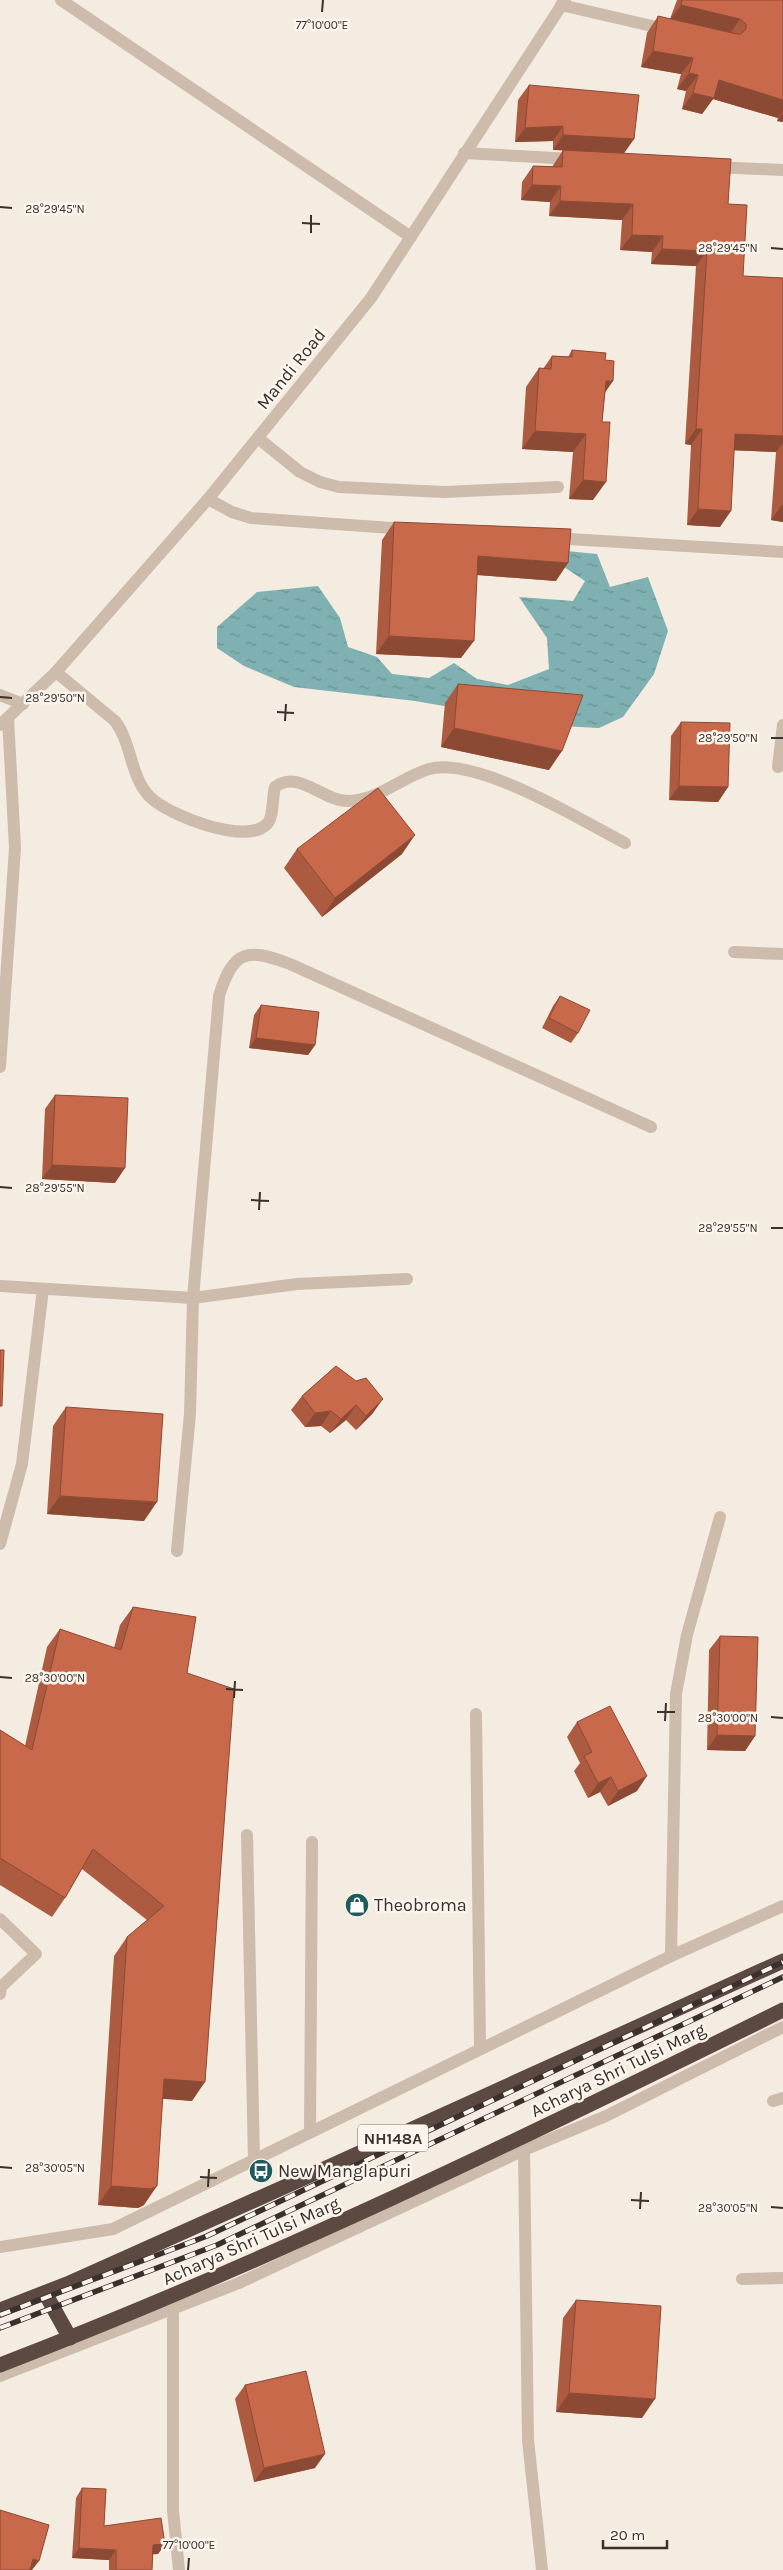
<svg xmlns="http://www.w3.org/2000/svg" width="783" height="2570" font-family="Karla,sans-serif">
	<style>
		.water { fill: url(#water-ripples) }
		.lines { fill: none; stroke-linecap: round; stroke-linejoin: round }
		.minor { stroke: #cdbbac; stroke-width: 12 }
		.highway { stroke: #5c4a42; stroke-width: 15 }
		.rail-casing { stroke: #3b302b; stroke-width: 5.5 }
		.rail { stroke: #fbf5ee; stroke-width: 4; stroke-dasharray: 11; stroke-linecap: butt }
		.wall { fill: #ac5a40 }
		.shaded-wall { fill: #8c4a34 }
		.building { fill: #c8694b; stroke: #8c4a34 }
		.ticks { fill: none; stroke: #3b302b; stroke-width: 2 }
		.labels { text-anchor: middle; stroke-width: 5; stroke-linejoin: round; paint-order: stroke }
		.shield { fill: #fbf5ee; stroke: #756b66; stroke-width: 1 }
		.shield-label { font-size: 16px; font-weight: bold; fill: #3b302b }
		.street-label { font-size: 18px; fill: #3b302b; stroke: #fbf5ee }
		.poi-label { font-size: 18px; fill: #3b302b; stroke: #fbf5ee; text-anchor: start }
		.ticks-label { font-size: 12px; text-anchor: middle; fill: #3b302b; stroke: #fbf5ee; stroke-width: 5; stroke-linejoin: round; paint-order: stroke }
	</style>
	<defs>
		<pattern id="water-ripples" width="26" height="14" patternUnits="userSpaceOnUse" patternTransform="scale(1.25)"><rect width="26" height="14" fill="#7fb0b2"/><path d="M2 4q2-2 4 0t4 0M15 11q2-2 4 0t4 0" fill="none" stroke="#699091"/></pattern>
	</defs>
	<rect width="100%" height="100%" fill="#f4ebe1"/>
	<polygon class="water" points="546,549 597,554 610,587 648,577 668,631 654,674 623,717 599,728 562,726 415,701 294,687 244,666 217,648 217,627 257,592 318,586 340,618 348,647 377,657 392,674 429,678 454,663 477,679 508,685 549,669 547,638 519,597 573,601 585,581 555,561"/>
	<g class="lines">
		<g class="minor">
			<polyline points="61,0 411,237"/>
			<polyline points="561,5 669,30"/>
			<polyline points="464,153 573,159"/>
			<polyline points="713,167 783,170"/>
			<polyline points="258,438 300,472 320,482 339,487 444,492 558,487"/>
			<polyline points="208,499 232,512 251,518 406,529"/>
			<polyline points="553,538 783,552"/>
			<path d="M56,672L115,721C132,743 130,777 150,797C168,815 246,846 267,824C274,817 272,797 275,787C299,769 322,801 348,801C377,801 402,777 429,769C477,756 581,820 625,843"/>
			<polyline points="0,695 23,704"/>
			<polyline points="0,725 56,672 208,499 371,298 565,0"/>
			<polyline points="778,767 783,725"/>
			<polyline points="734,952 783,954"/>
			<polyline points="0,1067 15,848 8,718"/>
			<polyline points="0,1286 193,1298 297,1284 407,1279"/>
			<polyline points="0,1544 22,1464 43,1289"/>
			<path d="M177,1551L190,1414L193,1298L219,996C233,951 246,947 290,964L651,1127"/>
			<polyline points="476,1714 480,2049"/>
			<polyline points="247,1835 254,2160"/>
			<polyline points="0,1919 36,1954 1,1987 0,1994"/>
			<polyline points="671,1956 676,1694 687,1635 720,1517"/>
			<polyline points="773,2101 783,2098"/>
			<polyline points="310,2132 312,1842"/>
			<polyline points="524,2150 528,2440 542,2570"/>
			<polyline points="0,2247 113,2229 671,1956 783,1906"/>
			<polyline points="742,2279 783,2278"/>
			<polyline points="173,2310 173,2510 179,2570"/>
			<polyline points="0,2376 239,2283 524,2150 606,2116 783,2027"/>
		</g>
		<g class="highway">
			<polyline points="45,2293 70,2338"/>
			<polyline points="0,2310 67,2284 293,2183 783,1961"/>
			<path d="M0,2365C268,2262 526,2137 783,2010"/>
		</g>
		<g class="rail-casing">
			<g id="rail">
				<polyline points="0,2315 207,2236 783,1962"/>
				<polyline points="0,2328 217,2245 783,1977"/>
			</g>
		</g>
		<use href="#rail" class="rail"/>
	</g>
	<g class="wall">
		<polygon points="677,0 783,0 783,122 777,121 778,118 713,99 702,114 682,109 686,91 677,89 681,74 641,67 647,33 658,16 670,19"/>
		<polygon points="529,85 634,139 624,153 728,204 743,276 783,278 783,522 771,520 776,452 734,450 720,527 687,525 691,445 685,444 696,266 651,264 652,252 620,250 622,220 549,216 550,202 521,200 522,182 533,166 552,167 563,150 553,150 553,141 515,142 518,100"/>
		<polygon points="572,350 605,360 605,393 593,500 569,499 573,452 522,449 526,387 539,368 543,369 552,356 568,357"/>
		<polygon points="394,522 556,581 477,575 461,658 376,654 382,540"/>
		<polygon points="458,684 549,770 441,747 445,703"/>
		<polygon points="681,722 728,787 718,802 669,800 671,736"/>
		<polygon points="297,849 402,854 322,917 284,868"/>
		<polygon points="560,996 578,1033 571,1043 542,1028 553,1006"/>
		<polygon points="261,1005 315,1045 308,1055 249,1048 254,1015"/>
		<polygon points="55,1095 115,1183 42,1179 45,1109"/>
		<polygon points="336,1366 373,1413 356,1430 346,1420 330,1433 321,1426 305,1427 291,1410 302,1396"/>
		<polygon points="66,1407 144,1521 47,1514 53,1426"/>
		<polygon points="133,1607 187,1673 192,2101 163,2098 144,2205 138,2208 98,2205 114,1956 127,1937 147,1920 82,1869 65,1898 52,1917 0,1885 0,1730 25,1746 47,1647 60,1629 114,1648 120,1625"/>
		<polygon points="720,1636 755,1736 745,1751 707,1750 709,1650"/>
		<polygon points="577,1722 637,1791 608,1806 600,1792 588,1798 574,1771 580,1763 567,1737"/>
		<polygon points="576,2300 642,2418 556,2412 563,2318"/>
		<polygon points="245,2385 315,2468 254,2482 235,2399"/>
		<polygon points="82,2488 104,2526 165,2544 158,2554 153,2554 152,2570 109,2570 109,2560 72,2558 76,2498"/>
	</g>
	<g class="shaded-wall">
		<polygon points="681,5 740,19 729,35 669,21"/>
		<polygon points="653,51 693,58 681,74 641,67"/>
		<polygon points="689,73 698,75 686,91 677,89"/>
		<polygon points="719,80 783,100 783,111 778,118 713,99 702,114 682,109 693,93"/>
		<polygon points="783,112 783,122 777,121"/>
		<polygon points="563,126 553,141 515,142 525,128"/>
		<polygon points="563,135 634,139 624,153 553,150"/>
		<polygon points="532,185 561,186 550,202 521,200"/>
		<polygon points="560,201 633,204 622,220 549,216"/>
		<polygon points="632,235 663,236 652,252 620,250"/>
		<polygon points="662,249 707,251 696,266 651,264"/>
		<polygon points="606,381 613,381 600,400"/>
		<polygon points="696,429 702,429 691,445 685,444"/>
		<polygon points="535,431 586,434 573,452 522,449"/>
		<polygon points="735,434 783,436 783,443 776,452 724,450"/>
		<polygon points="583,480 606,482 593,500 569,499"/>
		<polygon points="782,505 783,505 783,522 771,520"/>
		<polygon points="698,509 731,511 720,527 687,525"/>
		<polygon points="478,556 568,563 556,581 466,574"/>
		<polygon points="389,636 474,641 461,658 376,654"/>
		<polygon points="454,728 562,751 549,770 441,747"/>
		<polygon points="679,786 728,787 718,802 669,800"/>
		<polygon points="415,835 402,854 322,917 335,898"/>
		<polygon points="256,1038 315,1045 308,1055 249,1048"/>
		<polygon points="52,1165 125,1168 115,1183 42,1179"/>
		<polygon points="383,1399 373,1413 356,1430 366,1416"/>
		<polygon points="356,1405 346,1420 330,1433 341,1419"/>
		<polygon points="331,1411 321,1426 305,1427 315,1413"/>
		<polygon points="60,1496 157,1502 144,1521 47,1514"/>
		<polygon points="717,1735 755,1736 745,1751 707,1750"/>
		<polygon points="647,1776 637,1791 608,1806 618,1791"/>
		<polygon points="611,1777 600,1792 588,1798 598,1783"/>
		<polygon points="164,2079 205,2082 192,2101 151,2098"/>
		<polygon points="111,2186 157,2186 144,2205 138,2208 98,2205"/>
		<polygon points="569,2393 655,2399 642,2418 556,2412"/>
		<polygon points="325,2454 315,2468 254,2482 264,2468"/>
		<polygon points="165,2544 158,2554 146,2555 153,2545"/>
		<polygon points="79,2548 116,2550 109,2560 72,2558"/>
		<polygon points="33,2559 39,2561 32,2570 25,2570"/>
	</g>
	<g class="building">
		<polygon points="682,0 783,0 783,100 719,80 714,98 693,93 698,75 689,73 693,58 653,51 658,16 737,34 741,34 746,29 746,24 740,19 681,5"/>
		<polygon points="529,85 639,95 634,139 563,135 563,126 525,128"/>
		<polygon points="563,150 731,159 728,204 747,205 743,276 783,278 783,436 735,434 731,511 698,509 702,429 696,429 707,251 662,249 663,236 632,235 633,204 560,201 561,186 532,185 533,166 562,167"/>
		<polygon points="572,350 606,353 605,360 614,361 613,381 606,381 602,422 610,422 606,482 583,480 586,434 535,431 539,368 551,369 552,356 572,357"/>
		<polygon points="394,522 571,529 568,563 478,556 474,641 389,636"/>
		<polygon points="458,684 583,695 562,751 454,728"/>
		<polygon points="681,722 730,723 728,787 679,786"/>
		<polygon points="378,788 415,835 335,898 297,849"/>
		<polygon points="560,996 590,1010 578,1033 549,1018"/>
		<polygon points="261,1005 319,1012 315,1045 256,1038"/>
		<polygon points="55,1095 128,1098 125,1168 52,1165"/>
		<polygon points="0,1350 4,1350 2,1406 0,1406"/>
		<polygon points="336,1366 356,1381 366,1378 383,1399 366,1416 356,1405 341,1419 331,1411 315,1413 302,1396"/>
		<polygon points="66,1407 163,1414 157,1502 60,1496"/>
		<polygon points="133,1607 196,1617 187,1673 234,1689 205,2082 164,2079 157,2186 151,2189 111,2186 127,1937 164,1906 93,1849 65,1898 0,1858 0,1730 32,1750 60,1629 121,1650"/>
		<polygon points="720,1636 758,1637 755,1736 717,1735"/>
		<polygon points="610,1706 647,1776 618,1791 611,1777 598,1783 584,1756 592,1752 577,1722"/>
		<polygon points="576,2300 661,2306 655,2399 569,2393"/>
		<polygon points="306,2371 325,2454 264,2468 245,2385"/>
		<polygon points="82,2488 106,2489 104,2526 161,2518 165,2544 153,2545 152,2570 116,2570 116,2550 79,2548"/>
		<polygon points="0,2510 49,2525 39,2561 33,2559 30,2570 0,2570"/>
	</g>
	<path class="ticks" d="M322,12L323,0M0,207L12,208M302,223L320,224M311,233V215M771,248L783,249M0,697L12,698M277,712L294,713M285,721L286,704M771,738H783M0,1187L12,1188M251,1200L269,1201M259,1210L260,1192M771,1228H783M0,1677L12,1678M226,1689L243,1690M234,1698L235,1681M657,1712H675M771,1717L783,1718M665,1721L666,1703M0,2167L12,2168M200,2177L217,2178M208,2187L209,2169M631,2200L649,2201M771,2207L783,2208M640,2209L641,2192M188,2570L189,2558"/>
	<defs>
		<g id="shop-disc" transform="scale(1.25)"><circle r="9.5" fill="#1f5a5e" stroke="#fbf5ee"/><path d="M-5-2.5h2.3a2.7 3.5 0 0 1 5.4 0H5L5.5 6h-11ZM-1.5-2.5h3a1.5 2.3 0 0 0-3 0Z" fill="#fff"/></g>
		<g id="bus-disc" transform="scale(1.25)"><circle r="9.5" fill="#1f5a5e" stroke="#fbf5ee"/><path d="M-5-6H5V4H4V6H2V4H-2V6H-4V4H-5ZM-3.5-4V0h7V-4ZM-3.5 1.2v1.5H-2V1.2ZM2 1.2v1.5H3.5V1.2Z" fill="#fff"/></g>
	</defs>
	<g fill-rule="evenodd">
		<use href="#shop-disc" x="357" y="1905"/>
		<use href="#bus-disc" x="261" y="2171"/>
	</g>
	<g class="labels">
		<rect class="shield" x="358" y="2124.5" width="70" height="27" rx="4"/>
		<g class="shield-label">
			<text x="393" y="2144">NH148A</text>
		</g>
		<g class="street-label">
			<text transform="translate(291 369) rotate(-51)" y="6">Mandi Road</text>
			<text transform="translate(618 2070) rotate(-26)" y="6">Acharya Shri Tulsi Marg</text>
			<text transform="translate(251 2241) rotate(-24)" y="6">Acharya Shri Tulsi Marg</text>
		</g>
		<g class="poi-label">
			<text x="374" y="1911">Theobroma</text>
			<text x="278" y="2177">New Manglapuri</text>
		</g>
	</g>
	<g class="ticks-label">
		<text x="322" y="29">77°10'00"E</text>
		<text x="55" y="213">28°29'45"N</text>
		<text x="728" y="252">28°29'45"N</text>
		<text x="55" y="702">28°29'50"N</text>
		<text x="728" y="742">28°29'50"N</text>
		<text x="55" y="1192">28°29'55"N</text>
		<text x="728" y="1232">28°29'55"N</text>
		<text x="55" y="1682">28°30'00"N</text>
		<text x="728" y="1722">28°30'00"N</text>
		<text x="55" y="2172">28°30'05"N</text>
		<text x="728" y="2212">28°30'05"N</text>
		<text x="189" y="2549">77°10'00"E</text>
	</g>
	<path d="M603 2540v8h64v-8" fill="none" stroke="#3b302b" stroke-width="2.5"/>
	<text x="610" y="2540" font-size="15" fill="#3b302b" stroke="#fbf5ee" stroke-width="4" paint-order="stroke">20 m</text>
</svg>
